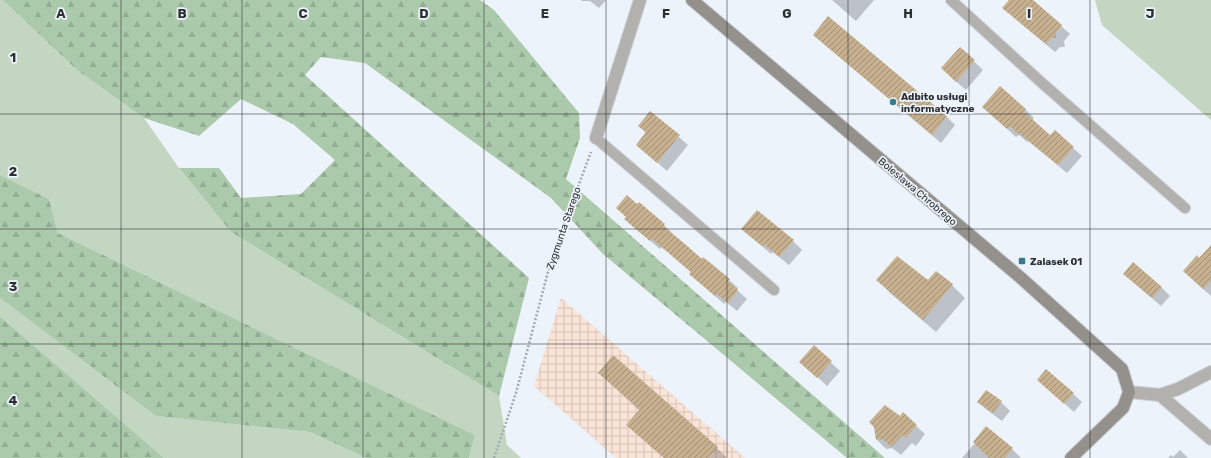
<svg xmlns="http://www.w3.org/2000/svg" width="1211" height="458" font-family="Rubik,sans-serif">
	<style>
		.industrial { fill: url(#industrial-grid) }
		.grass { fill: #c3d6c2 }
		.forest { fill: url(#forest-firs) }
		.shadow { fill: #0003 }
		.building { fill: url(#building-hatch) }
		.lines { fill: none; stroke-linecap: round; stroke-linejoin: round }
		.lane-casing { stroke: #c9d0d6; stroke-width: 12 }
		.street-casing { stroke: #c9d0d6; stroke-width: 14 }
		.secondary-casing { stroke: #c9d0d6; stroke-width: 14 }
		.path { stroke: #a3a8ad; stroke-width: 2.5; stroke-dasharray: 2 2; stroke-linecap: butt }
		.lane { stroke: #b3b1ad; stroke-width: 10 }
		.street { stroke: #b3b1ad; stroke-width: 12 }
		.secondary { stroke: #94918c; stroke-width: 12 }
		.grid { fill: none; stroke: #2c2e31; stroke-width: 1; stroke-opacity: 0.55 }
		.poi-dot { fill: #3b798e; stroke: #ecf3fa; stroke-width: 1.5 }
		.labels { text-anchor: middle; stroke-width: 3.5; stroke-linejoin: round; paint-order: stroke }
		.poi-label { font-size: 10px; font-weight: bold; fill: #2c2e31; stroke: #ecf3fa; text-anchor: start }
		.street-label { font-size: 10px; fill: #2c2e31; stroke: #ecf3fa }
		.grid-label { font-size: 13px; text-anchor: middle; font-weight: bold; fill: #2c2e31; stroke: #ecf3fa; stroke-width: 3.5; stroke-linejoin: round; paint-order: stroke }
	</style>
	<defs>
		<pattern id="industrial-grid" width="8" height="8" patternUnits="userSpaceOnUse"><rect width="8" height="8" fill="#fae3d7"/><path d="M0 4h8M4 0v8" fill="none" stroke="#d6c3b9"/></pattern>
		<pattern id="forest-firs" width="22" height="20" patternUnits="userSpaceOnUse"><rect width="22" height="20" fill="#abc9ab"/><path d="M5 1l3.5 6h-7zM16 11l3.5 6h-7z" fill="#93ad94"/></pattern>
		<pattern id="building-hatch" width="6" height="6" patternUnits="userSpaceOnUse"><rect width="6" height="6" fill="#c7b08f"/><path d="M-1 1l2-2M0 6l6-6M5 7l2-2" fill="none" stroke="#a29075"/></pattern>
	</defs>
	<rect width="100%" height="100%" fill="#ecf3fa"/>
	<polygon class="industrial" points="561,298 745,458 616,458 534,386"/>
	<g class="grass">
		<polygon points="0,0 3,0 77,70 144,118 179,168 231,232 499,396 507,445 521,458 469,458 475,435 58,233 49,199 0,175"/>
		<polygon points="1095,0 1211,0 1211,120 1102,25"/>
		<polygon points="0,298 156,416 310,432 366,458 164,458 0,316"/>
	</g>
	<g class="forest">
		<polygon points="3,0 480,0 494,10 579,113 580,138 566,179 885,458 847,458 603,254 551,198 365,63 321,57 305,75 529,278 499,396 231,232 179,168 219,168 241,198 301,194 335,160 293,124 241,99 199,136 144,118 77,70"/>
		<polygon points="0,175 49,199 58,233 475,435 469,458 366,458 310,432 156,416 0,298"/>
		<polygon points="0,316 1,317 164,458 0,458"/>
	</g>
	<g class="shadow">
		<polygon points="581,0 606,0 599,8 590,1 582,1"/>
		<polygon points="832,0 874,0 856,21"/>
		<polygon points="1008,0 1032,0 1070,34 1064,41 1065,47 1060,47 1055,52 1013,17"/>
		<polygon points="828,18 947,117 955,125 941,143 823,43 814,35"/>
		<polygon points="960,48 983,70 966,90 951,77"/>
		<polygon points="983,107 1025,109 1034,118 1032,120 1050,137 1073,148 1082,156 1067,173 1028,141 1027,142 1019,135 1016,137"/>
		<polygon points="650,112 688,145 667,171 637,145 646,133 639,126"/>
		<polygon points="639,204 664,225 673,234 672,235 702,260 729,280 738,288 737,290 747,299 737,311 726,302 724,304 699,282 692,273 680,263 662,247 660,249 635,228 637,206"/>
		<polygon points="742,229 793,241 802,250 789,265 773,252 771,254"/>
		<polygon points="1211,254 1211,296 1193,280 1199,259"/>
		<polygon points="936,272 952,285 965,298 936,332 890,293 878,280 929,281"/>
		<polygon points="1133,282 1161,287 1170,296 1161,306"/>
		<polygon points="814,347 840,371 827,386 810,370"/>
		<polygon points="599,373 717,448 727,458 664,458 628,425 640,411"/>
		<polygon points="1047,388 1073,394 1082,402 1074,412"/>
		<polygon points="978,402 1001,402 1010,411 1002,421 987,410"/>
		<polygon points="903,414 925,434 916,446 912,443 901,455 892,448 886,449 877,440"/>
		<polygon points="975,443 1012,449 1021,458 962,458"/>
		<polygon points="1180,450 1188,458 1168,458 1171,455 1173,457"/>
	</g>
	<g class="building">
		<polygon points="1009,0 1033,0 1062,25 1056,32 1056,38 1051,38 1046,44 1002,8"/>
		<polygon points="828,16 947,116 932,135 813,35"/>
		<polygon points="960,47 975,60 956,82 941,68"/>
		<polygon points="1000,86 1026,109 1023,111 1050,135 1055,130 1074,147 1058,165 1019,133 1018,134 1010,126 1007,129 982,107"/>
		<polygon points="650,111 680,135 657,163 636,145 646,132 638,126"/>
		<polygon points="627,195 637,204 639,202 665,224 663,226 685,244 702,259 703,257 730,279 728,281 738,290 728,303 717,294 715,296 689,274 691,272 670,254 652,239 650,241 624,219 626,217 616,208"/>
		<polygon points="757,210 794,240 779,257 764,244 762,246 741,229"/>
		<polygon points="1211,245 1211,281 1203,289 1183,271 1197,255 1199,258"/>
		<polygon points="897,256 928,280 936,271 953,284 923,320 876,280"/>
		<polygon points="1133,262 1162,287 1152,298 1123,274"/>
		<polygon points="814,345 832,361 817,378 799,362"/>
		<polygon points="613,355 718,447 708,458 664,458 626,425 640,409 598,373"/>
		<polygon points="1046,369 1074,393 1064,404 1037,380"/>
		<polygon points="986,390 1002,401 993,413 977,402"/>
		<polygon points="885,405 900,416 903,412 917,425 906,438 903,435 891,447 883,439 876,440 874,427 869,422"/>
		<polygon points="986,426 1013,448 1005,458 989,458 973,442"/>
	</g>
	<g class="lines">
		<g class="lane-casing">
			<g id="lane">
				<polyline points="951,0 1042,83 1185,208"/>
				<polyline points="596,138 774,290"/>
			</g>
		</g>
		<g class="street-casing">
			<g id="street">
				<polyline points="596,138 640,0"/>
				<polyline points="1129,392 1160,395 1178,389 1211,372"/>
				<polyline points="1160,395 1211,439"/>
			</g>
		</g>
		<g class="secondary-casing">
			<polyline id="secondary" points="692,0 1021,278 1122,369 1129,392 1123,408 1071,458"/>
		</g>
		<polyline class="path" points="494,458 516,393 553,253 591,152"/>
		<use href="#lane" class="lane"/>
		<use href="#street" class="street"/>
		<use href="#secondary" class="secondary"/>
	</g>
	<path class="grid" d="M121,0V458M242,0V458M363,0V458M484,0V458M606,0V458M727,0V458M848,0V458M969,0V458M1090,0V458M0,114H1211M0,229H1211M0,344H1211"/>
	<g class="poi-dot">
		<circle cx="893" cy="102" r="4"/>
		<rect x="1018" y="257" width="8" height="8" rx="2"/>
	</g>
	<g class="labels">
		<g class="poi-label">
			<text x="901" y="100">Adbito usługi<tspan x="901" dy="12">informatyczne</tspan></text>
			<text x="1030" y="265">Zalasek 01</text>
		</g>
		<g class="street-label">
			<text transform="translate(918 191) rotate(40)" y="4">Bolesława Chrobrego</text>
			<text transform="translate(563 228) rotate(-71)" y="4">Zygmunta Starego</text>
		</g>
	</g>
	<g class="grid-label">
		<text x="61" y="18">A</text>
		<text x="182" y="18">B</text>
		<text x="303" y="18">C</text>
		<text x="424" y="18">D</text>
		<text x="545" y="18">E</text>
		<text x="666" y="18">F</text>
		<text x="787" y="18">G</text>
		<text x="908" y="18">H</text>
		<text x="1029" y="18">I</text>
		<text x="1150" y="18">J</text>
		<text x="13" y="62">1</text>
		<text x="13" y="176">2</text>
		<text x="13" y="291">3</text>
		<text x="13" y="405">4</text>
	</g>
</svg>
